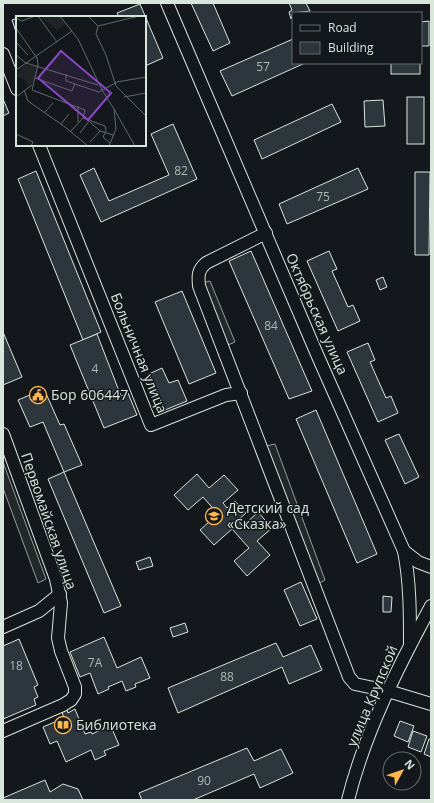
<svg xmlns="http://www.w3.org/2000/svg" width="434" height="803" font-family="'Open Sans',sans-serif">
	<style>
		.parking { fill: #24282b; stroke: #939e99 }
		.building { fill: #2c363c; stroke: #d8e6dc }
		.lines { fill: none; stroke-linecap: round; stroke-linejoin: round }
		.minor-casing { stroke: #d8e6dc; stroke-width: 14 }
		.minor { stroke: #14181c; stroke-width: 12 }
		.labels { text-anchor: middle; stroke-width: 3; stroke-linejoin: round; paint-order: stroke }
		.number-label { font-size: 12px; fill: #adbab4 }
		.street-label { font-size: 14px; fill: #d8e6dc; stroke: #14181c }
		.poi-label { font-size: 14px; fill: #d8e6dc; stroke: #14181c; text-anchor: start }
		.inset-road { fill: none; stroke: #626a69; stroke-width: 1 }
		.view { fill: #8948c3; fill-opacity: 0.15; stroke: #8948c3; stroke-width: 2 }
		.inset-edge { fill: none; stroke: #d8e6dc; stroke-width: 2 }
	</style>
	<rect width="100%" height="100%" fill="#14181c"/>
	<g class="parking">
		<polygon points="210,281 235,342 228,345 202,283"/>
		<polygon points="275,444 325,580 318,584 266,446"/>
		<polygon points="3,462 46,579 38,583 3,488"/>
	</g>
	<g class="building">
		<polygon points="191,3 213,3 230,43 213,51"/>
		<polygon points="289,3 306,3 310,11 293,13 291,19 289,12 292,10"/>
		<polygon points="140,4 163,58 145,66 145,17 119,17 117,13"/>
		<polygon points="17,18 17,35 12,20"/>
		<polygon points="429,21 429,46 421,46 421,22"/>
		<polygon points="293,39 293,63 305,63 232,96 220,71"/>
		<rect x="391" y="63" width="29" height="11"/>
		<rect x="407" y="97" width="17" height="47"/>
		<polygon points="3,99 9,113 3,116"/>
		<polygon points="383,100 385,126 365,127 364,101"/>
		<polygon points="332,104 341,122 262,159 254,140"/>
		<polygon points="173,124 197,179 101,222 80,175 94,168 109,201 169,175 151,134"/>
		<polygon points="358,168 368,189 287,224 279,204"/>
		<polygon points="36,171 101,332 83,340 18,179"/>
		<polygon points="415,172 430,172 429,255 415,255"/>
		<polygon points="251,251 312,391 289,399 229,261"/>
		<polygon points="329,251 337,269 332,271 348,307 353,305 360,321 338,331 307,261"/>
		<polygon points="383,277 387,287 380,290 376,280"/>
		<polygon points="182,291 216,373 189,384 155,302"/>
		<polygon points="3,332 22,377 3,385"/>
		<polygon points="97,334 121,396 128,393 137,415 104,428 70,345"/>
		<polygon points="368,343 375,360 370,362 386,398 391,396 398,413 378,422 347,352"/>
		<polygon points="162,368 169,383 178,380 187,401 165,410 149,374"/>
		<polygon points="44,389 60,425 64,424 82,465 64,472 43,422 30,427 18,400"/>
		<polygon points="316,410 377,554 357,563 296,419"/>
		<polygon points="399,434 419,477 405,484 385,440"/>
		<polygon points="64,472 121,606 104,613 48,479"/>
		<polygon points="197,474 209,488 224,475 238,490 223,503 227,508 235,501 246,513 238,520 243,526 258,512 272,528 257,541 270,555 247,576 234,561 249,548 232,529 214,545 200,530 218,514 203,497 188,510 174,495"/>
		<polygon points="150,557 153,566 139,570 136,562"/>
		<polygon points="301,582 317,619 300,626 284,590"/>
		<polygon points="383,596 392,597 391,612 383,612"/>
		<polygon points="185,623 188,632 173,637 170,628"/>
		<polygon points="104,637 117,668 141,657 150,678 135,684 136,687 126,691 122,681 108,687 109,689 98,694 90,673 80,677 70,652"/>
		<polygon points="19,639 38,685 34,687 38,697 34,699 36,705 3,719 3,646"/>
		<polygon points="276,643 283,657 311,645 322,670 289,684 282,667 178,713 168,688"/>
		<polygon points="75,709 85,734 91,732 92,734 101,730 100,728 110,724 119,745 104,751 106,755 95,760 91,750 66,762 57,741 50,744 43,727 64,718 62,712 67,710 68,713"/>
		<polygon points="400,721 414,726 408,742 394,736"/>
		<polygon points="413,731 427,736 421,752 408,747"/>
		<polygon points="429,739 431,739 431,757 424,754"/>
		<polygon points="247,748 254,761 281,749 293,773 260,788 254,774 193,800 142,800 139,793"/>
		<polygon points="45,780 50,792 63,784 78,789 83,800 3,800 3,798"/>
	</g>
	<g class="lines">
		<g class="minor-casing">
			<g id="minor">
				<path d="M167,3L316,352L404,551C410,582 410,612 410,644"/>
				<polyline points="3,54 17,89"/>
				<polyline points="39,145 151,425 226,395 241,393"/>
				<path d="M266,233L206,263C198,270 198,275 199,286L349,677L355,684L388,691L431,704"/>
				<polyline points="3,434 56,579 61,603 58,638 61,651 75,687 75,694 71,700 63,705 3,731"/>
				<polyline points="404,551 418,562 431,567"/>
				<polyline points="3,627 39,611 60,594"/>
				<path d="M348,800C365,732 398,667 431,606"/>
			</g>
		</g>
		<use href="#minor" class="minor"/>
	</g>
	<defs>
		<g id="civic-ring" transform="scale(0.9)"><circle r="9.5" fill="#14181c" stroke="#ffb74d" stroke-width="1.5"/><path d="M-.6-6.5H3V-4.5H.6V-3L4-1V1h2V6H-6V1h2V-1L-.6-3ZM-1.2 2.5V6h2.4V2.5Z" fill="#ffb74d"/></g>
		<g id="school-ring" transform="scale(0.9)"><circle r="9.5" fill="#14181c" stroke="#ffb74d" stroke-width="1.5"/><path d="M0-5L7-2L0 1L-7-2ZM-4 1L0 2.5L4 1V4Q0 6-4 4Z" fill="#ffb74d"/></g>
		<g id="library-ring" transform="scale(0.9)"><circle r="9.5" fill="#14181c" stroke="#ffb74d" stroke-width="1.5"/><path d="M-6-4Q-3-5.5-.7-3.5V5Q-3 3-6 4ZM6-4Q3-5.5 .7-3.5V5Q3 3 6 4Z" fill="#ffb74d"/></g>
	</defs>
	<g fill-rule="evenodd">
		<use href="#civic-ring" x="38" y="395"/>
		<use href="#school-ring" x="214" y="516"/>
		<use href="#library-ring" x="63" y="725"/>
	</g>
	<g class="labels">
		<g class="number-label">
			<text x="263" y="71">57</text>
			<text x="181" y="175">82</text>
			<text x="323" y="201">75</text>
			<text x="271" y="330">84</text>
			<text x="95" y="373">4</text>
			<text x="95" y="667">7А</text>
			<text x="16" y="670">18</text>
			<text x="227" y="681">88</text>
			<text x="204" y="785">90</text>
		</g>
		<g class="street-label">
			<text transform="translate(317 314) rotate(66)" y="5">Октябрьская улица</text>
			<text transform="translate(139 353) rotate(68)" y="5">Больничная улица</text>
			<text transform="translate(49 521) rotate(71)" y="5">Первомайская улица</text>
			<text transform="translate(372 696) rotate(-67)" y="5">улица Крупской</text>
		</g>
		<g class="poi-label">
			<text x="51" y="400">Бор 606447</text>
			<text x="227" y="513">Детский сад<tspan x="227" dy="16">«Сказка»</tspan></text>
			<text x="76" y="730">Библиотека</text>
		</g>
	</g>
	<g transform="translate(16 16)">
		<rect width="130" height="130" fill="#14181c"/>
		<path d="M8,49L22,50L17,67L12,70L10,68L11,65L0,60Z" fill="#202428"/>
		<path d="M24,0H43L49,8L41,14Z" fill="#202428"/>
		<path class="inset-road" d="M22,0L41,26M44,0L62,23L86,74L98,93M72,0L82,10M0,2L6,5L19,0M82,10L80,18L90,39L100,70L130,100M82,10L123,0M0,12L21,42L22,49L16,74L69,94L67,102L55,115M0,26L12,39M0,39L10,47L82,69M0,54L56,15M50,58V65L83,76L101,66L130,61M19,62L56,75L59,68M8,74L12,85L49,111L72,130M0,81L16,69M108,81L130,77M98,93L119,130M28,97L37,87M67,102L89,110L90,115L87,121L94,127M62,106V90M74,106L84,115M45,108L53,98M84,115L97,119M64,117L73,105M0,118L17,126L15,130M74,126L84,115M93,130L100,113L98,93"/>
		<path class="view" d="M45,35L95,77L72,104L22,62Z"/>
		<rect width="130" height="130" class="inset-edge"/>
	</g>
	<rect width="434" height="803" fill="none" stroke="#d8e6dc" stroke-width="8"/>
	<rect x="292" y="12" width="130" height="52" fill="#14181c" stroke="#626a69"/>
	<rect x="300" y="25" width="20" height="6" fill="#14181c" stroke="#626a69"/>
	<text x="328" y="32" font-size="12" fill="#d8e6dc">Road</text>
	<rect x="300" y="42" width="20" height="12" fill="#2c363c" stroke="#626a69"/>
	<text x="328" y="52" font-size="12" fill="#d8e6dc">Building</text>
	<g transform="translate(402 771) rotate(50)"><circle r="19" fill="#14181c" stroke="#626a69"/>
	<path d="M0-3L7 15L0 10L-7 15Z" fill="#ffb74d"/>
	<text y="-6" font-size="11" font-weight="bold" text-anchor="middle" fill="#d8e6dc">N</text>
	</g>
</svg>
